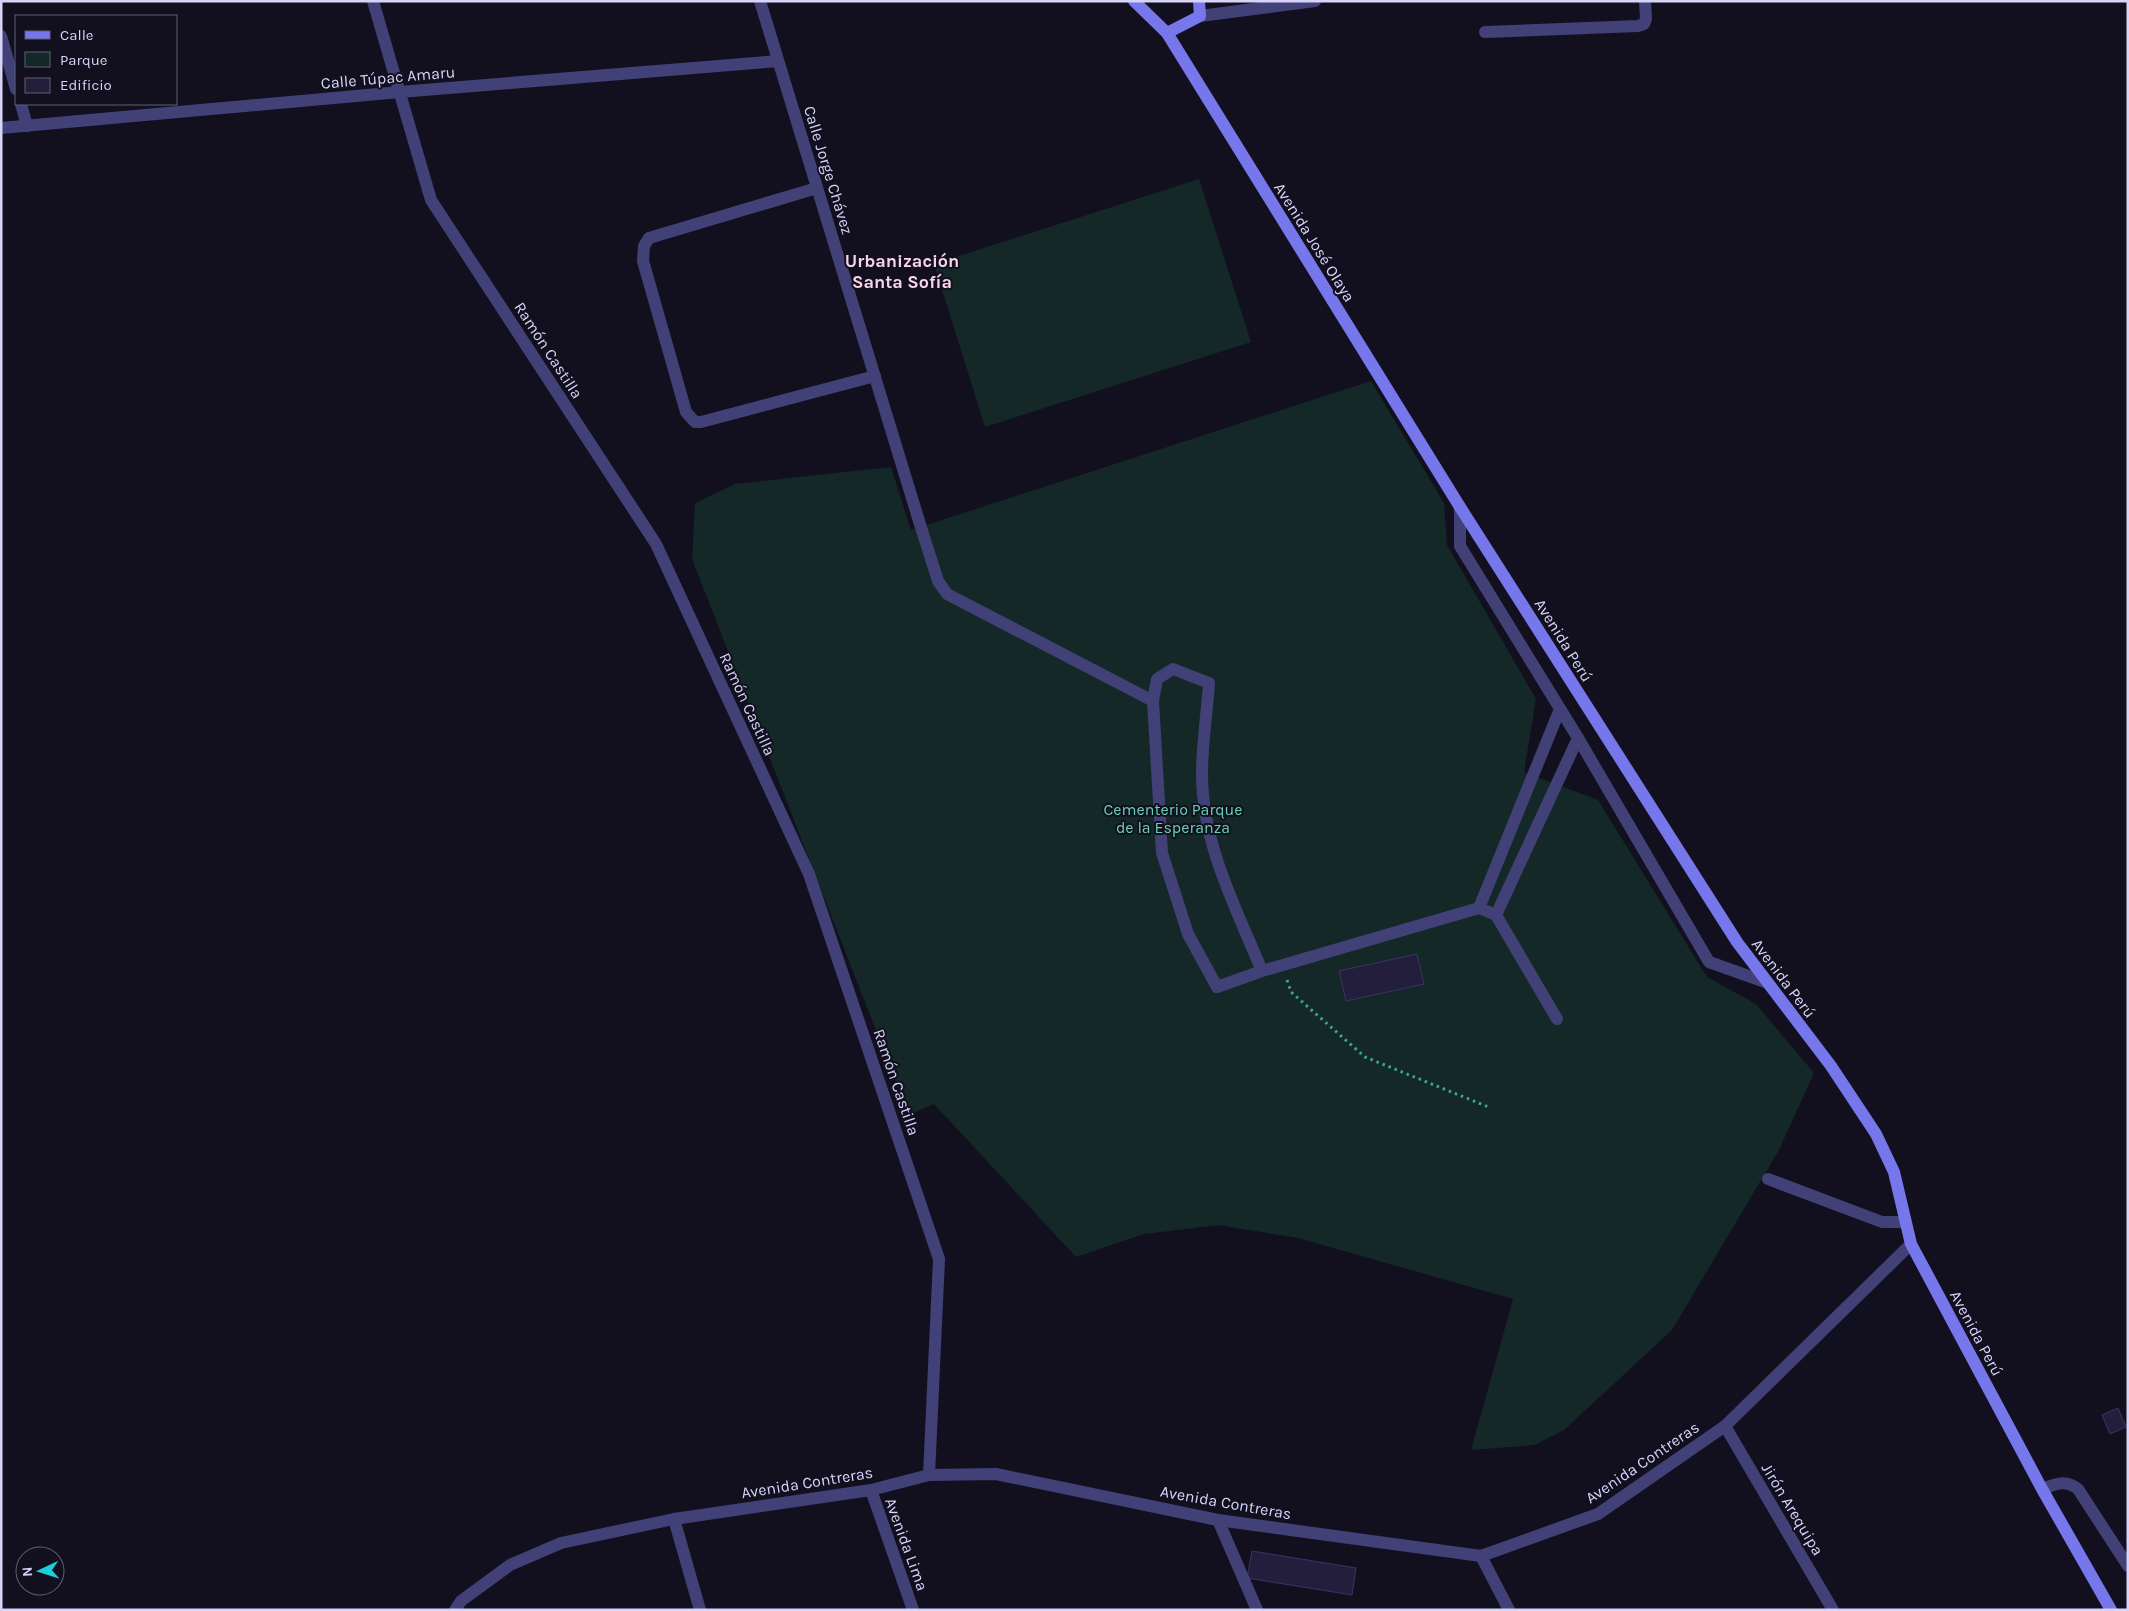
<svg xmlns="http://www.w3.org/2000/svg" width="2129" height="1611" font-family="Karla,sans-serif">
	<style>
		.green { fill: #132827 }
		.building { fill: #241e3d; stroke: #3c3366 }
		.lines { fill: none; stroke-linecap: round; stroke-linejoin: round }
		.path { stroke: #3ea39a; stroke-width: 3; stroke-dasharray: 2.5 4; stroke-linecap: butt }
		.lane { stroke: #414178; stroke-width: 12 }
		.street { stroke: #414178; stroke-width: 12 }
		.secondary { stroke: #7777ec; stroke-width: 12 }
		.labels { text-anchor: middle; stroke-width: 4; stroke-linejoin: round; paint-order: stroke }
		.street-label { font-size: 16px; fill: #d7d3f9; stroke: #12101f }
		.park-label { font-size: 16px; fill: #69cfb3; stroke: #12101f }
		.neighbourhood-label { font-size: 18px; font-weight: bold; fill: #f9d5ed; stroke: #12101f }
	</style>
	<rect width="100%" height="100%" fill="#12101f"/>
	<g class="green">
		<polygon points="1199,179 1251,342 985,427 934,264"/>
		<polygon points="1371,381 1444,503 1447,545 1536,699 1524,772 1598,800 1707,977 1756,1004 1814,1073 1779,1150 1672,1330 1564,1430 1534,1445 1471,1450 1513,1299 1298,1238 1219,1225 1144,1234 1076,1257 934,1104 909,1115 692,559 695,503 735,484 891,467 911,530"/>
	</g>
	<g class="building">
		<polygon points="1417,954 1424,984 1346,1001 1339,971"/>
		<polygon points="2118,1408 2126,1427 2110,1434 2102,1415"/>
		<polygon points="1252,1551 1356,1568 1352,1595 1247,1578"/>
	</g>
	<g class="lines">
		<polyline class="path" points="1287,980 1291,992 1365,1057 1491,1108"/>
		<g class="lane">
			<polyline points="1460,507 1460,546 1578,738 1709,962 1768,983"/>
			<polyline points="919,521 938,581 947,594 1153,701"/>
			<polyline points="1479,908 1560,709"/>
			<polyline points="1496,915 1578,738"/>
			<path d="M1262,971C1236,908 1202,844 1202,774C1202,744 1207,713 1209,683L1173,669L1157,679L1153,701L1162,853L1188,934L1217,987L1262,971L1479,908L1496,915L1557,1019"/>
		</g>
		<g class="street">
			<polyline points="373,1 431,200 656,544 809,874 939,1259 929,1475"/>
			<polyline points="760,1 919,521"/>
			<polyline points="1200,16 1315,1"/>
			<polyline points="1485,32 1638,26 1644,24 1646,19 1645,1"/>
			<polyline points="1,36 16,89"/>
			<polyline points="21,104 27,126"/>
			<polyline points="1,128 400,92 778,61"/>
			<polyline points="817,188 649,238 644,246 643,261 686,412 695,422 701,422 875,376"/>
			<polyline points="1768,1179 1882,1222 1904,1222"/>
			<polyline points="1725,1426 1833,1610"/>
			<path d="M2042,1489C2056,1484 2065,1479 2078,1489L2128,1566"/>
			<polyline points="871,1490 913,1610"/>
			<polyline points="674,1519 700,1610"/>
			<polyline points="1218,1520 1257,1610"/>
			<polyline points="1481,1556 1509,1610"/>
			<polyline points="455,1610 461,1601 510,1565 561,1543 674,1519 871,1490 929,1475 996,1474 1218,1520 1481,1556 1598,1514 1725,1426 1911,1244"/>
		</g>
		<g class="secondary">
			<polyline points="1134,1 1167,33 1460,507 1737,942 1831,1066 1876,1134 1894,1172 1911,1244 2042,1489 2111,1610"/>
			<polyline points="1167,33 1200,16 1199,1"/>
		</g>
	</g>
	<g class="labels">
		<g class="street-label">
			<text transform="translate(388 77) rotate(-5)" y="6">Calle Túpac Amaru</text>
			<text transform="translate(829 170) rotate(73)" y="6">Calle Jorge Chávez</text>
			<text transform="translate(1315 242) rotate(58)" y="6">Avenida José Olaya</text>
			<text transform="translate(549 350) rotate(57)" y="6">Ramón Castilla</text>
			<text transform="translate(1564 640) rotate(58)" y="6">Avenida Perú</text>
			<text transform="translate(748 704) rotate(65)" y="6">Ramón Castilla</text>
			<text transform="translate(1784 978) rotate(53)" y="6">Avenida Perú</text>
			<text transform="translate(897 1082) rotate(71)" y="6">Ramón Castilla</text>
			<text transform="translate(1977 1333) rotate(62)" y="6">Avenida Perú</text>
			<text transform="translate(1642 1462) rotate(-34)" y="6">Avenida Contreras</text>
			<text transform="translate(807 1482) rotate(-9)" y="6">Avenida Contreras</text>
			<text transform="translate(1226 1502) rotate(10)" y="6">Avenida Contreras</text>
			<text transform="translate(1793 1509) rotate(59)" y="6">Jirón Arequipa</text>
			<text transform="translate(907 1544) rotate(70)" y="6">Avenida Lima</text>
		</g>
		<g class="park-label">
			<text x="1173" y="815">Cementerio Parque<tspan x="1173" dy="18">de la Esperanza</tspan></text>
		</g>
		<g class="neighbourhood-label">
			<text x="902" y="267">Urbanización<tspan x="902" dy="21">Santa Sofía</tspan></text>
		</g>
	</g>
	<rect width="2129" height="1611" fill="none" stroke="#d7d3f9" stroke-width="5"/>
	<rect x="15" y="15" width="162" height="90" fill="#12101f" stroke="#615e76"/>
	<rect x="25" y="31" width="25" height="8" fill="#7777ec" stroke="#615e76"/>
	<text x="60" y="40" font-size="15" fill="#d7d3f9">Calle</text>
	<rect x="25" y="52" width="25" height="15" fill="#132827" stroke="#615e76"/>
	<text x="60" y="65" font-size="15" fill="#d7d3f9">Parque</text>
	<rect x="25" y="78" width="25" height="15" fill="#241e3d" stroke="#615e76"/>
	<text x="60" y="90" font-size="15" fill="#d7d3f9">Edificio</text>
	<g transform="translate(40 1571) rotate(266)"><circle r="24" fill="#12101f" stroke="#615e76"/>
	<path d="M0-4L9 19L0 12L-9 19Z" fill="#1ecddb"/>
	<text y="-8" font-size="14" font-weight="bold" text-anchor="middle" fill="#d7d3f9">N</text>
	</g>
</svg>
